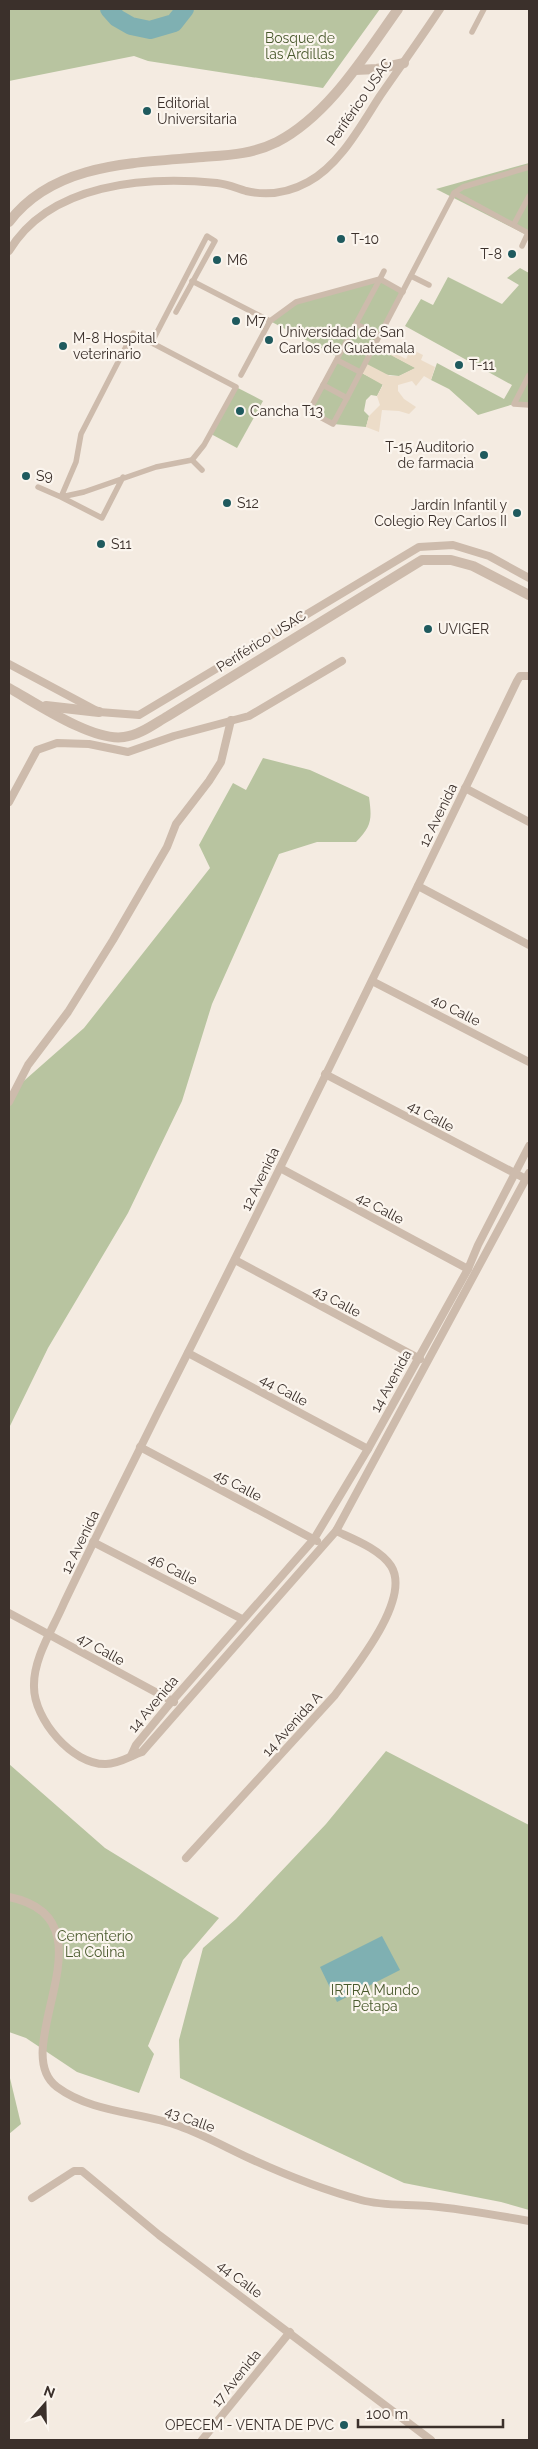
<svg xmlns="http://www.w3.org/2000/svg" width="538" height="2449" font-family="Raleway,sans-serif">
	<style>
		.green { fill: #b8c4a0 }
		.plaza { fill: #ecdcc8 }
		.water { fill: #7fb0b2 }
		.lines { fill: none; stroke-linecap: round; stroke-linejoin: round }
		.river { stroke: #7fb0b2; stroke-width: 18 }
		.pedestrian { stroke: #cdbbac; stroke-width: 5.5 }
		.minor { stroke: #cdbbac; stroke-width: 8 }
		.tertiary { stroke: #cdbbac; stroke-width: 10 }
		.poi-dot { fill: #1f5a5e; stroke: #fbf5ee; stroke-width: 2 }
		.labels { text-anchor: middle; stroke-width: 4.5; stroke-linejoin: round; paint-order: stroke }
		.park-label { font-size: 14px; fill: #4a5a2e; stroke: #fbf5ee }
		.street-label { font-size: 14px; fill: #3b302b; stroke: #fbf5ee }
		.poi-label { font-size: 14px; fill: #3b302b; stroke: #fbf5ee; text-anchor: start }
	</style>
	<rect width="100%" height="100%" fill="#f4ebe1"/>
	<g class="green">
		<polygon points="9,9 380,9 323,88 148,61 134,56 9,81"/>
		<polygon points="529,163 529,236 436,189"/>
		<polygon points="520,268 529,273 529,405 514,404 478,415 449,389 431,380 437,363 504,399 512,385 405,326 421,299 433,305 448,277 502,304 519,285 507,278"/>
		<polygon points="380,279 403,292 374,346 416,368 399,376 360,372 383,384 377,396 371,395 366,400 364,411 369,416 366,427 333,424 309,411 338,357 270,321 296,302"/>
		<polygon points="236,387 263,401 237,448 211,434"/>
		<path d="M263,758L310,770L369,797C372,819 372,826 356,842H317L279,854L212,1004L182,1101L128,1213L48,1348L9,1428V1094L84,1028L210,868L199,845L233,783L246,790Z"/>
		<polygon points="386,1751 529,1825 529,2210 501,2202 404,2183 180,2078 179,2040 203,1948 236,1919 326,1824"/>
		<polygon points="9,1764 105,1848 219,1918 183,1960 148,2046 154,2054 139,2093 77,2072 26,2038 9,2032"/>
		<polygon points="9,2074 21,2124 9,2134"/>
	</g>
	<polygon class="plaza" points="376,343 406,359 411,349 423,355 421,360 435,367 431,380 424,376 416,386 412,381 398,385 398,391 404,399 416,407 409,414 399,411 382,410 379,432 366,427 369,416 380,405 377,396 383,385 360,372 365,363 390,376 399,376 415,368 374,346"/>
	<polygon class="water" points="382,1936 400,1970 337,2002 320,1967"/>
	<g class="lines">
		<polyline class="river" points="109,9 117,18 131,26 150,30 174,23 185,9"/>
		<g class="pedestrian">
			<polyline points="472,32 484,9"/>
			<polyline points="454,193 528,233 522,246"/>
			<polyline points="514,224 529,196"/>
			<polyline points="411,276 429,285"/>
			<polyline points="192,281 270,321"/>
			<polyline points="356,324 380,336"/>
			<polyline points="152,342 207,236 215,241 176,312"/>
			<polyline points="337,360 360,372"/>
			<polyline points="241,375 270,321 296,302 380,279 384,271"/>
			<polyline points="529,375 514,404 529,405"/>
			<polyline points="323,385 347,398 454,193 463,187 529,167"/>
			<polyline points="347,398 333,424 309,411 380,279 403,292"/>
			<polyline points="192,460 202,470"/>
			<polyline points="38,487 61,497 84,492 156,467 192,460 204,445 236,387 133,333 81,434 76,462 61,497 102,518 123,477"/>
		</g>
		<g class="minor">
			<path d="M9,251C50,183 145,176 217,183C227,184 236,188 246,191C268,196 288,193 308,182C340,165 361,125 380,96C400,67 421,38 440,9"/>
			<polyline points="9,664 99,712 139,715 419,547 453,545 489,556 529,578"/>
			<path d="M529,676H520L517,681C399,926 280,1171 157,1414C126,1477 94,1540 64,1603C53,1629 33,1658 34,1687C34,1719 72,1765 106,1764C119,1764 130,1756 142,1752L336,1531L529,1173"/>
			<polyline points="465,788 529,822"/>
			<polyline points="9,802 37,750 57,743 89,744 128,752 174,736 249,716 342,661"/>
			<polyline points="418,886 529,945"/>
			<polyline points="372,981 529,1062"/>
			<polyline points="325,1074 526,1179"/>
			<polyline points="9,1102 28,1065 68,1012 113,940 167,847 176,824 209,781 221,762 231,720"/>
			<polyline points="280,1168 468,1269"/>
			<polyline points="235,1260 420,1359"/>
			<polyline points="188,1353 368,1449"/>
			<polyline points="140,1447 317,1541"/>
			<polyline points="93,1542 242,1619"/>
			<polyline points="9,1613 174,1702"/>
			<polyline points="131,1756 136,1745 172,1701 314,1539 368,1449 468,1269 478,1245 529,1146"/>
			<path d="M186,1858L335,1695C354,1669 412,1599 391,1566C380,1549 353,1539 336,1531"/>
			<path d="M9,1897C119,1919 5,2049 57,2087C92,2113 140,2112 179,2126C204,2135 227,2148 251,2159C286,2175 324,2190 361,2200C383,2206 406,2204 429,2206C463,2209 496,2215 529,2221"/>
			<polyline points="32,2198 74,2171 82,2171 159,2235 431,2440"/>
			<polyline points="202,2440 290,2332"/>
		</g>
		<g class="tertiary">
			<polyline points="355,70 377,69 404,63"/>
			<path d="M9,222C54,162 136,163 203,157C229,155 253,154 277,142C329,115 365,55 398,9"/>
			<path d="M9,688C36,703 93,742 124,737C140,735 154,724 168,716L422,560H451L473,566L529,595"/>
			<polyline points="46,706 99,712"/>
		</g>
	</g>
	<g class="poi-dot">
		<circle cx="147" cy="111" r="5"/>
		<circle cx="341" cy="239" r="5"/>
		<circle cx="512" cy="254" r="5"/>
		<circle cx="217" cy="260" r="5"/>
		<circle cx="236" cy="321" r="5"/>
		<circle cx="269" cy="340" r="5"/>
		<circle cx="63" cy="346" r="5"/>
		<circle cx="459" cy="365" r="5"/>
		<circle cx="240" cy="411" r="5"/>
		<circle cx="484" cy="455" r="5"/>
		<circle cx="26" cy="476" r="5"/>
		<circle cx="227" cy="503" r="5"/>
		<circle cx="517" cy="513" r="5"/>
		<circle cx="101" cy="544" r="5"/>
		<circle cx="428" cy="629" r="5"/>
		<circle cx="344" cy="2425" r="5"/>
	</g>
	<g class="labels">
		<g class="park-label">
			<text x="300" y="43">Bosque de<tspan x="300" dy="16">las Ardillas</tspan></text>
			<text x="95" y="1941">Cementerio<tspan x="95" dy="16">La Colina</tspan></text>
			<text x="375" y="1995">IRTRA Mundo<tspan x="375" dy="16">Petapa</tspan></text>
		</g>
		<g class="street-label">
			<text transform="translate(359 102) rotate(-55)" y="5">Periférico USAC</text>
			<text transform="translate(261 641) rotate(-32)" y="5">Periférico USAC</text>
			<text transform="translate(438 815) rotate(-64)" y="5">12 Avenida</text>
			<text transform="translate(456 1010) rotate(27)" y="5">40 Calle</text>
			<text transform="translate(431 1116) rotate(28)" y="5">41 Calle</text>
			<text transform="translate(260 1179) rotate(-64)" y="5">12 Avenida</text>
			<text transform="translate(380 1208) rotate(28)" y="5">42 Calle</text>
			<text transform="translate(337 1301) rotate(28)" y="5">43 Calle</text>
			<text transform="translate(391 1381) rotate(-61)" y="5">14 Avenida</text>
			<text transform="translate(284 1390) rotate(28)" y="5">44 Calle</text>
			<text transform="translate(238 1485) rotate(28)" y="5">45 Calle</text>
			<text transform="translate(80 1542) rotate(-64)" y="5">12 Avenida</text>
			<text transform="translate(173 1569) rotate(27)" y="5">46 Calle</text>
			<text transform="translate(101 1649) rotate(29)" y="5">47 Calle</text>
			<text transform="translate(153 1704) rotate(-50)" y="5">14 Avenida</text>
			<text transform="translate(292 1724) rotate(-48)" y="5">14 Avenida A</text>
			<text transform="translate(190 2119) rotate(20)" y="5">43 Calle</text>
			<text transform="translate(240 2279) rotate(37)" y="5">44 Calle</text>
			<text transform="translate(236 2378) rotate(-51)" y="5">17 Avenida</text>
		</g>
		<g class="poi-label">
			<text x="157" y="108">Editorial<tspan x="157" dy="16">Universitaria</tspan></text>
			<text x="351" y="244">T-10</text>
			<text x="502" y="259" text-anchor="end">T-8</text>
			<text x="227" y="265">M6</text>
			<text x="246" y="326">M7</text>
			<text x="279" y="337">Universidad de San<tspan x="279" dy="16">Carlos de Guatemala</tspan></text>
			<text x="73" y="343">M-8 Hospital<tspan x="73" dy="16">veterinario</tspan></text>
			<text x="469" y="370">T-11</text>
			<text x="250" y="416">Cancha T13</text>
			<text x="474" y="452" text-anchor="end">T-15 Auditorio<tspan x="474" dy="16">de farmacia</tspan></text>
			<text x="36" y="481">S9</text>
			<text x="237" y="508">S12</text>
			<text x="507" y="510" text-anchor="end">Jardín Infantil y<tspan x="507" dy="16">Colegio Rey Carlos II</tspan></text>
			<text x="111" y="549">S11</text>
			<text x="438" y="634">UVIGER</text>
			<text x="334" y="2430" text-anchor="end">OPECEM - VENTA DE PVC</text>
		</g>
	</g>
	<rect width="538" height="2449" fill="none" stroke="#3b302b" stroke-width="20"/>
	<g transform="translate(45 2404) rotate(20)" stroke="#fbf5ee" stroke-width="4" paint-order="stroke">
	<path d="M0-4L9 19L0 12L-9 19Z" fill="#3b302b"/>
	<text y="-8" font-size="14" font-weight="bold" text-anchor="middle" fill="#3b302b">N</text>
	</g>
	<path d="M358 2419v8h145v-8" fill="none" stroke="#3b302b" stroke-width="2.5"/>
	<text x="366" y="2419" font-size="15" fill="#3b302b" stroke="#fbf5ee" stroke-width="4" paint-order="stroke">100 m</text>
</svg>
